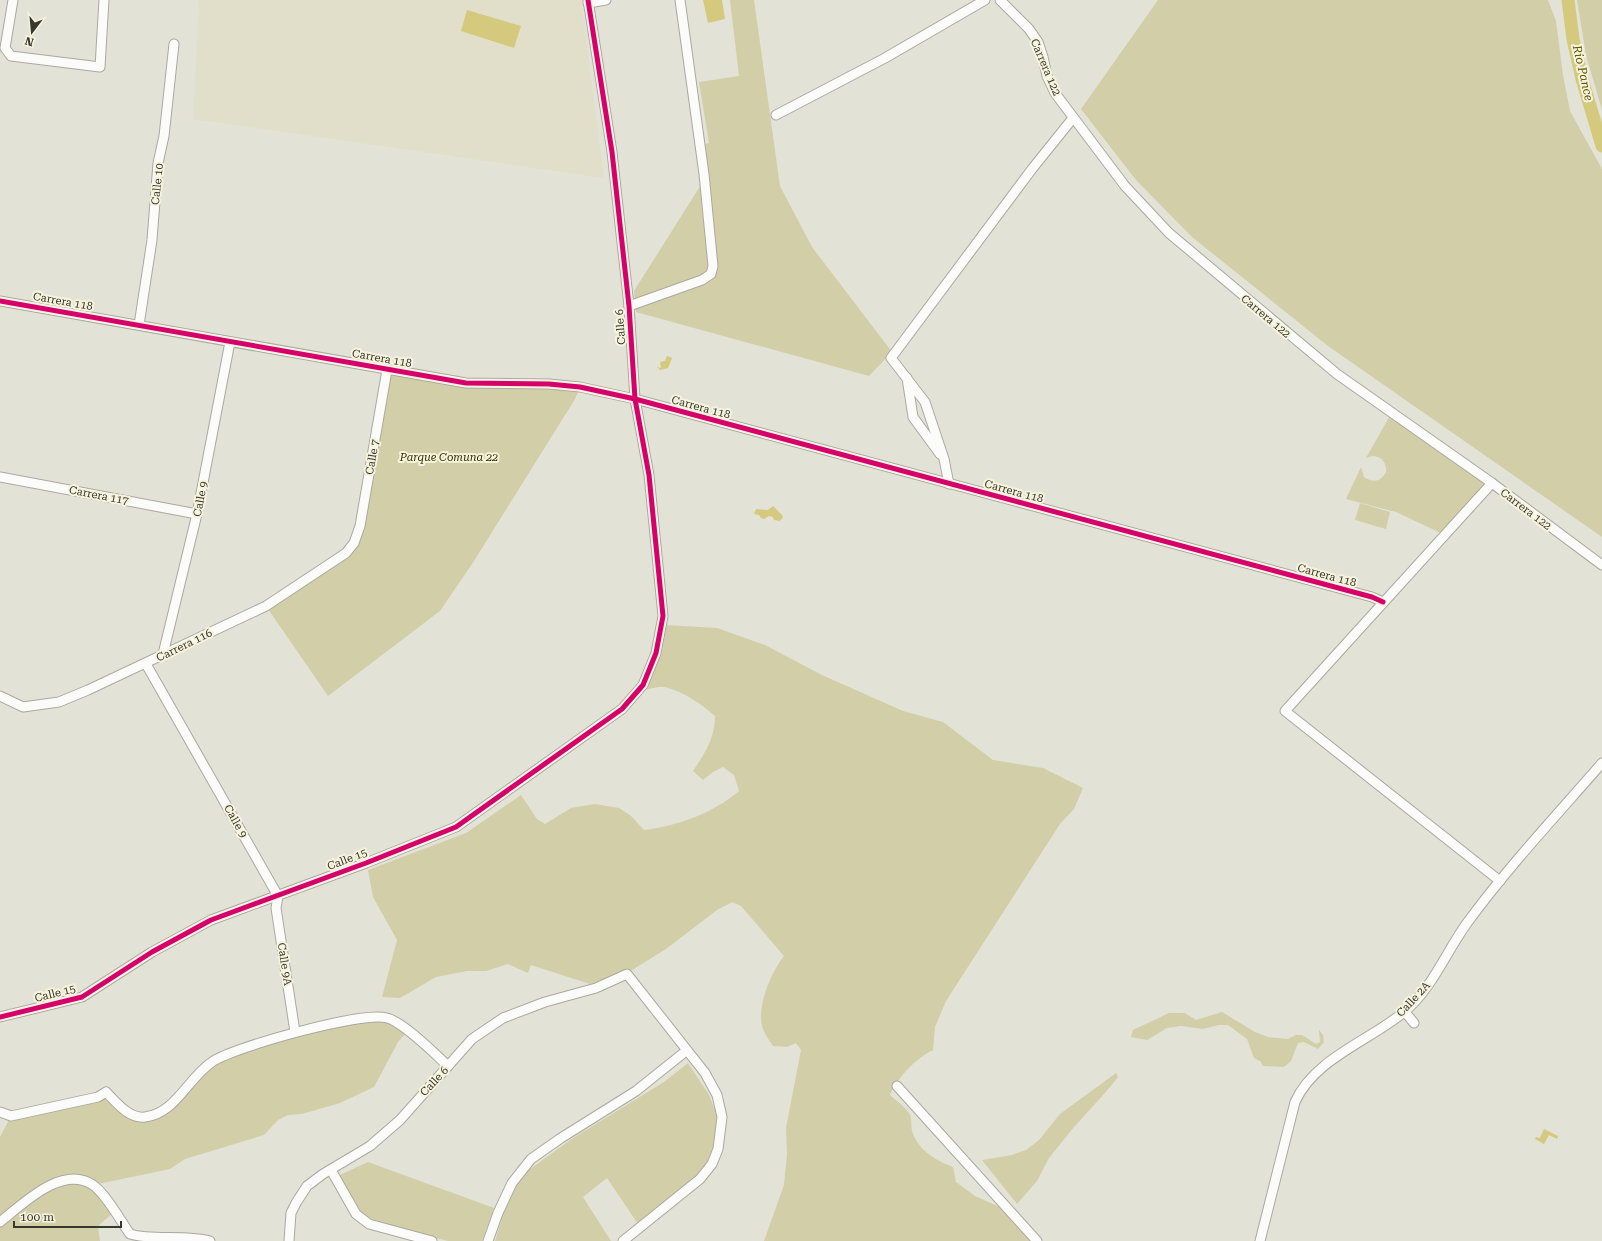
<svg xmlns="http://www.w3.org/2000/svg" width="1602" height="1241" font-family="'Roboto Serif',serif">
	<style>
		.built { fill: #e1dfc9 }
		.green { fill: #d2cea8 }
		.water { fill: #d4c97c }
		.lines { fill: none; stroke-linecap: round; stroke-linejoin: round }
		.river { stroke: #d4c97c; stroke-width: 13 }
		.minor-casing { stroke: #aaa9a0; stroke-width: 11 }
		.minor { stroke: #fbfbf9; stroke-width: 9 }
		.cycleway-casing { stroke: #f6f3dd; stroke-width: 8 }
		.cycleway { stroke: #d6006c; stroke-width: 5 }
		.labels { text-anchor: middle; stroke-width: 4; stroke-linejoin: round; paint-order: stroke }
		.street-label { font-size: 11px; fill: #38372f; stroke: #f6f3dd }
		.park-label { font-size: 11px; font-style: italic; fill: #352f01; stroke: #f6f3dd }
		.water-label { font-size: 12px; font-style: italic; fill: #625702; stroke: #f6f3dd }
	</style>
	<rect width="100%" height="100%" fill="#e3e2d6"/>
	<polygon class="built" points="199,0 581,0 604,178 193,119"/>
	<g class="green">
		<polygon points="730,0 754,0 780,186 812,247 892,352 869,376 636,312 634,291 704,180 698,146 709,143 699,82 739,76"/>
		<polygon points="1158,0 1548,0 1556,21 1563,75 1570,111 1602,169 1602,537 1328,346 1192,237 1136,180 1081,109"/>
		<polygon points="1577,0 1602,0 1602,110 1586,55"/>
		<polygon points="387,370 466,383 580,387 575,399 474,561 440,611 328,696 266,606 354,543"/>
		<path d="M1392,412L1492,483L1445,535L1396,512L1346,499L1361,467L1364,477C1373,483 1381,482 1386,472C1387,459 1377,453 1366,458Z"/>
		<polygon points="1360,503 1390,512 1386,529 1355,520"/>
		<path d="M666,625L717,628L765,645L822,675L903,711L943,722L993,760L1043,768L1083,788L1074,809L1060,824L946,1001L935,1027L933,1050C916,1058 897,1078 890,1095C895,1100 907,1108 910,1115C912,1120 911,1126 912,1131C918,1150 935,1160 953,1167L956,1182L975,1196L1002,1208L1030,1241H764L784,1185L787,1154L786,1128L801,1050L796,1043L787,1047L773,1046C769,1040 764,1033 762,1026C757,1006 771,972 784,956L741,906L732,902L717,910L666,949L632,970L607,979L590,984L531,965L528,973L508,964L486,971H467L436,977L400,998L382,997L397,940L373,897L368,870L466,833L521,795L537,819L545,824L571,808L595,804L619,808L631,816L644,830C678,826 713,813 739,791L734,775L723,767L713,772L703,780L693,771C705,753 715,738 715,716C700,703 683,691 664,687C658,686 651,689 645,690L662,651Z"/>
		<polygon points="1222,1012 1255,1032 1268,1037 1288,1039 1296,1035 1302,1035 1316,1044 1320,1042 1319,1030 1323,1035 1324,1042 1318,1049 1304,1042 1298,1043 1291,1061 1284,1067 1263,1066 1260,1061 1254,1058 1247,1039 1228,1025 1219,1025 1203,1029 1181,1026 1167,1028 1147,1040 1131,1037 1133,1030 1169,1013 1185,1013 1196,1020"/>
		<polygon points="374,1015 408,1031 398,1042 374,1087 340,1103 302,1114 288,1115 278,1120 264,1135 185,1159 170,1169 93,1185 114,1212 98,1226 100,1241 0,1241 0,1137 11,1116 106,1092 127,1113 144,1117 164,1111 224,1056"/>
		<polygon points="688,1063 709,1095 719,1121 712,1158 679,1194 638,1224 607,1178 583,1197 611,1241 495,1241 504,1211 522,1175 573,1138 664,1082"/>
		<polygon points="1116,1073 1118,1077 1105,1093 1074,1127 1049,1158 1037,1181 1017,1204 982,1160 1012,1155 1026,1150 1039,1140 1060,1114"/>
		<polygon points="368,1162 494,1208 482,1241 448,1241 386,1226 362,1214 340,1175"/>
	</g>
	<g class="water">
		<polygon points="703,0 722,0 725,19 708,23"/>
		<polygon points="467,10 521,26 514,48 461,31"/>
		<polygon points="667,356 672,358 668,368 660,370 657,367 661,368 660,362 665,361"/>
		<polygon points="773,506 782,515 783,517 780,521 774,520 773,517 769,516 764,519 761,518 759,515 754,514 756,509 768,510"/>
		<polygon points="1544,1129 1558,1136 1557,1139 1549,1135 1544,1144 1535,1139 1536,1137 1540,1138"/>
	</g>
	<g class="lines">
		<polyline class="river" points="1568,0 1573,39 1582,79 1602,146"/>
		<g class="minor-casing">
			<g id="minor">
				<polyline points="13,0 5,48 11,56 100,67 104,0"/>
				<polyline points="1000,0 1029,29 1038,42 1043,57 1047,76 1055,93 1125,186 1169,233 1337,374 1492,483 1602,565"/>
				<polyline points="588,3 606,0"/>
				<polyline points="776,115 885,58 985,0"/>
				<polyline points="0,301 466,383 549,384 580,387 635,399 1372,597 1383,602"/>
				<polyline points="629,306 702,280 711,274 713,266 704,174 680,0"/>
				<polyline points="139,325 152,240 158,163 164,136 174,44"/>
				<polyline points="907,378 913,417 940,454"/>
				<polyline points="0,477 197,514"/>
				<polyline points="1492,483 1285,711 1500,881"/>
				<polyline points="949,484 944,459 925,402 891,358 1032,169 1073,118"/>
				<polyline points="163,654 197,514 230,342"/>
				<polyline points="146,664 278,896"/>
				<polyline points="0,696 23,707 59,702 88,690 266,606 346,553 354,543 360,526 387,370"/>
				<polyline points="278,896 276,908 295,1032"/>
				<polyline points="1405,1012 1414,1023"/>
				<polyline points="0,1017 82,997 152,952 211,920 366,863 456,827 622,709 643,685 656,653 663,616 649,475 635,399 629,306 612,152 588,0"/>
				<polyline points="897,1086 1037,1241"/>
				<path d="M0,1112L11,1116L98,1097L106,1092C116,1102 129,1119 145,1117C176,1113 188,1078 212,1062C234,1047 362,1011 387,1018C403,1022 434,1053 448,1066"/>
				<polyline points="331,1170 356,1214 369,1224 432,1241"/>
				<path d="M0,1222C23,1204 62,1164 93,1185C106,1194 120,1220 130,1234C153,1241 183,1234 210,1241"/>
				<polyline points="289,1241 291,1213 296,1203 307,1186 323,1174 370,1146 400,1120 472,1039 503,1018 545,1002 596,988 627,974 705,1073 717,1095 722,1117 718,1149 712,1164 700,1179 623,1241"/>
				<polyline points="488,1241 498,1213 512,1183 531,1159 561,1138 636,1091 686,1051"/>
				<path d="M1260,1241L1295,1102C1314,1059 1369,1041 1404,1012C1432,989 1446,952 1467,923C1508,867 1556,816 1602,763"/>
			</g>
		</g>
		<use href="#minor" class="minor"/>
		<g class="cycleway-casing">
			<g id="cycleway">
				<polyline points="0,301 466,383 549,384 580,387 635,399 1372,597 1383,602"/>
				<polyline points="0,1017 82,997 152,952 211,920 366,863 456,827 622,709 643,685 656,653 663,616 649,475 635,399 629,306 612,152 588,0"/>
			</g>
		</g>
		<use href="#cycleway" class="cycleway"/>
	</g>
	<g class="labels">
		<g class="street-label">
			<text transform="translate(1046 67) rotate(67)" y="4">Carrera 122</text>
			<text transform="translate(157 184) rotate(-84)" y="4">Calle 10</text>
			<text transform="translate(63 301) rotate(10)" y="4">Carrera 118</text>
			<text transform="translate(1266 316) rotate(40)" y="4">Carrera 122</text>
			<text transform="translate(620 327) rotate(-94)" y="4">Calle 6</text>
			<text transform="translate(382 358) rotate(10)" y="4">Carrera 118</text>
			<text transform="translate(701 407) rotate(15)" y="4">Carrera 118</text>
			<text transform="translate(372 457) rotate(-80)" y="4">Calle 7</text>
			<text transform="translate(1014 491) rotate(15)" y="4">Carrera 118</text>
			<text transform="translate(99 495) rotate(11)" y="4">Carrera 117</text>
			<text transform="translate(200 499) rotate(-79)" y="4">Calle 9</text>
			<text transform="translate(1526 509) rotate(37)" y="4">Carrera 122</text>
			<text transform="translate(1327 575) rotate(15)" y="4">Carrera 118</text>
			<text transform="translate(184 645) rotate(-26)" y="4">Carrera 116</text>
			<text transform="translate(236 821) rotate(61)" y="4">Calle 9</text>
			<text transform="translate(347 859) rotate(-21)" y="4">Calle 15</text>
			<text transform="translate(285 964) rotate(81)" y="4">Calle 9A</text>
			<text transform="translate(55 993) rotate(-14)" y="4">Calle 15</text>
			<text transform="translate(1413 999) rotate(-47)" y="4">Calle 2A</text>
			<text transform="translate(434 1081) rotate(-47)" y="4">Calle 6</text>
		</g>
		<g class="park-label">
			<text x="449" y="461">Parque Comuna 22</text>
		</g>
		<g class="water-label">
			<text transform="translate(1583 73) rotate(77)" y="4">Río Pance</text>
		</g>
	</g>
	<g transform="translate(32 32) rotate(196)" stroke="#f6f3dd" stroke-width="3" paint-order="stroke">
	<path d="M0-3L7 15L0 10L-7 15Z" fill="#38372f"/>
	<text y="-6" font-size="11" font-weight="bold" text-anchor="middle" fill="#38372f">N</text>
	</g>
	<path d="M14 1221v6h107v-6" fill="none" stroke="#38372f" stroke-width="2"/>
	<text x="20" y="1221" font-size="12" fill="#38372f" stroke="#f6f3dd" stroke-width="3" paint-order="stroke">100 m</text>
</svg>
